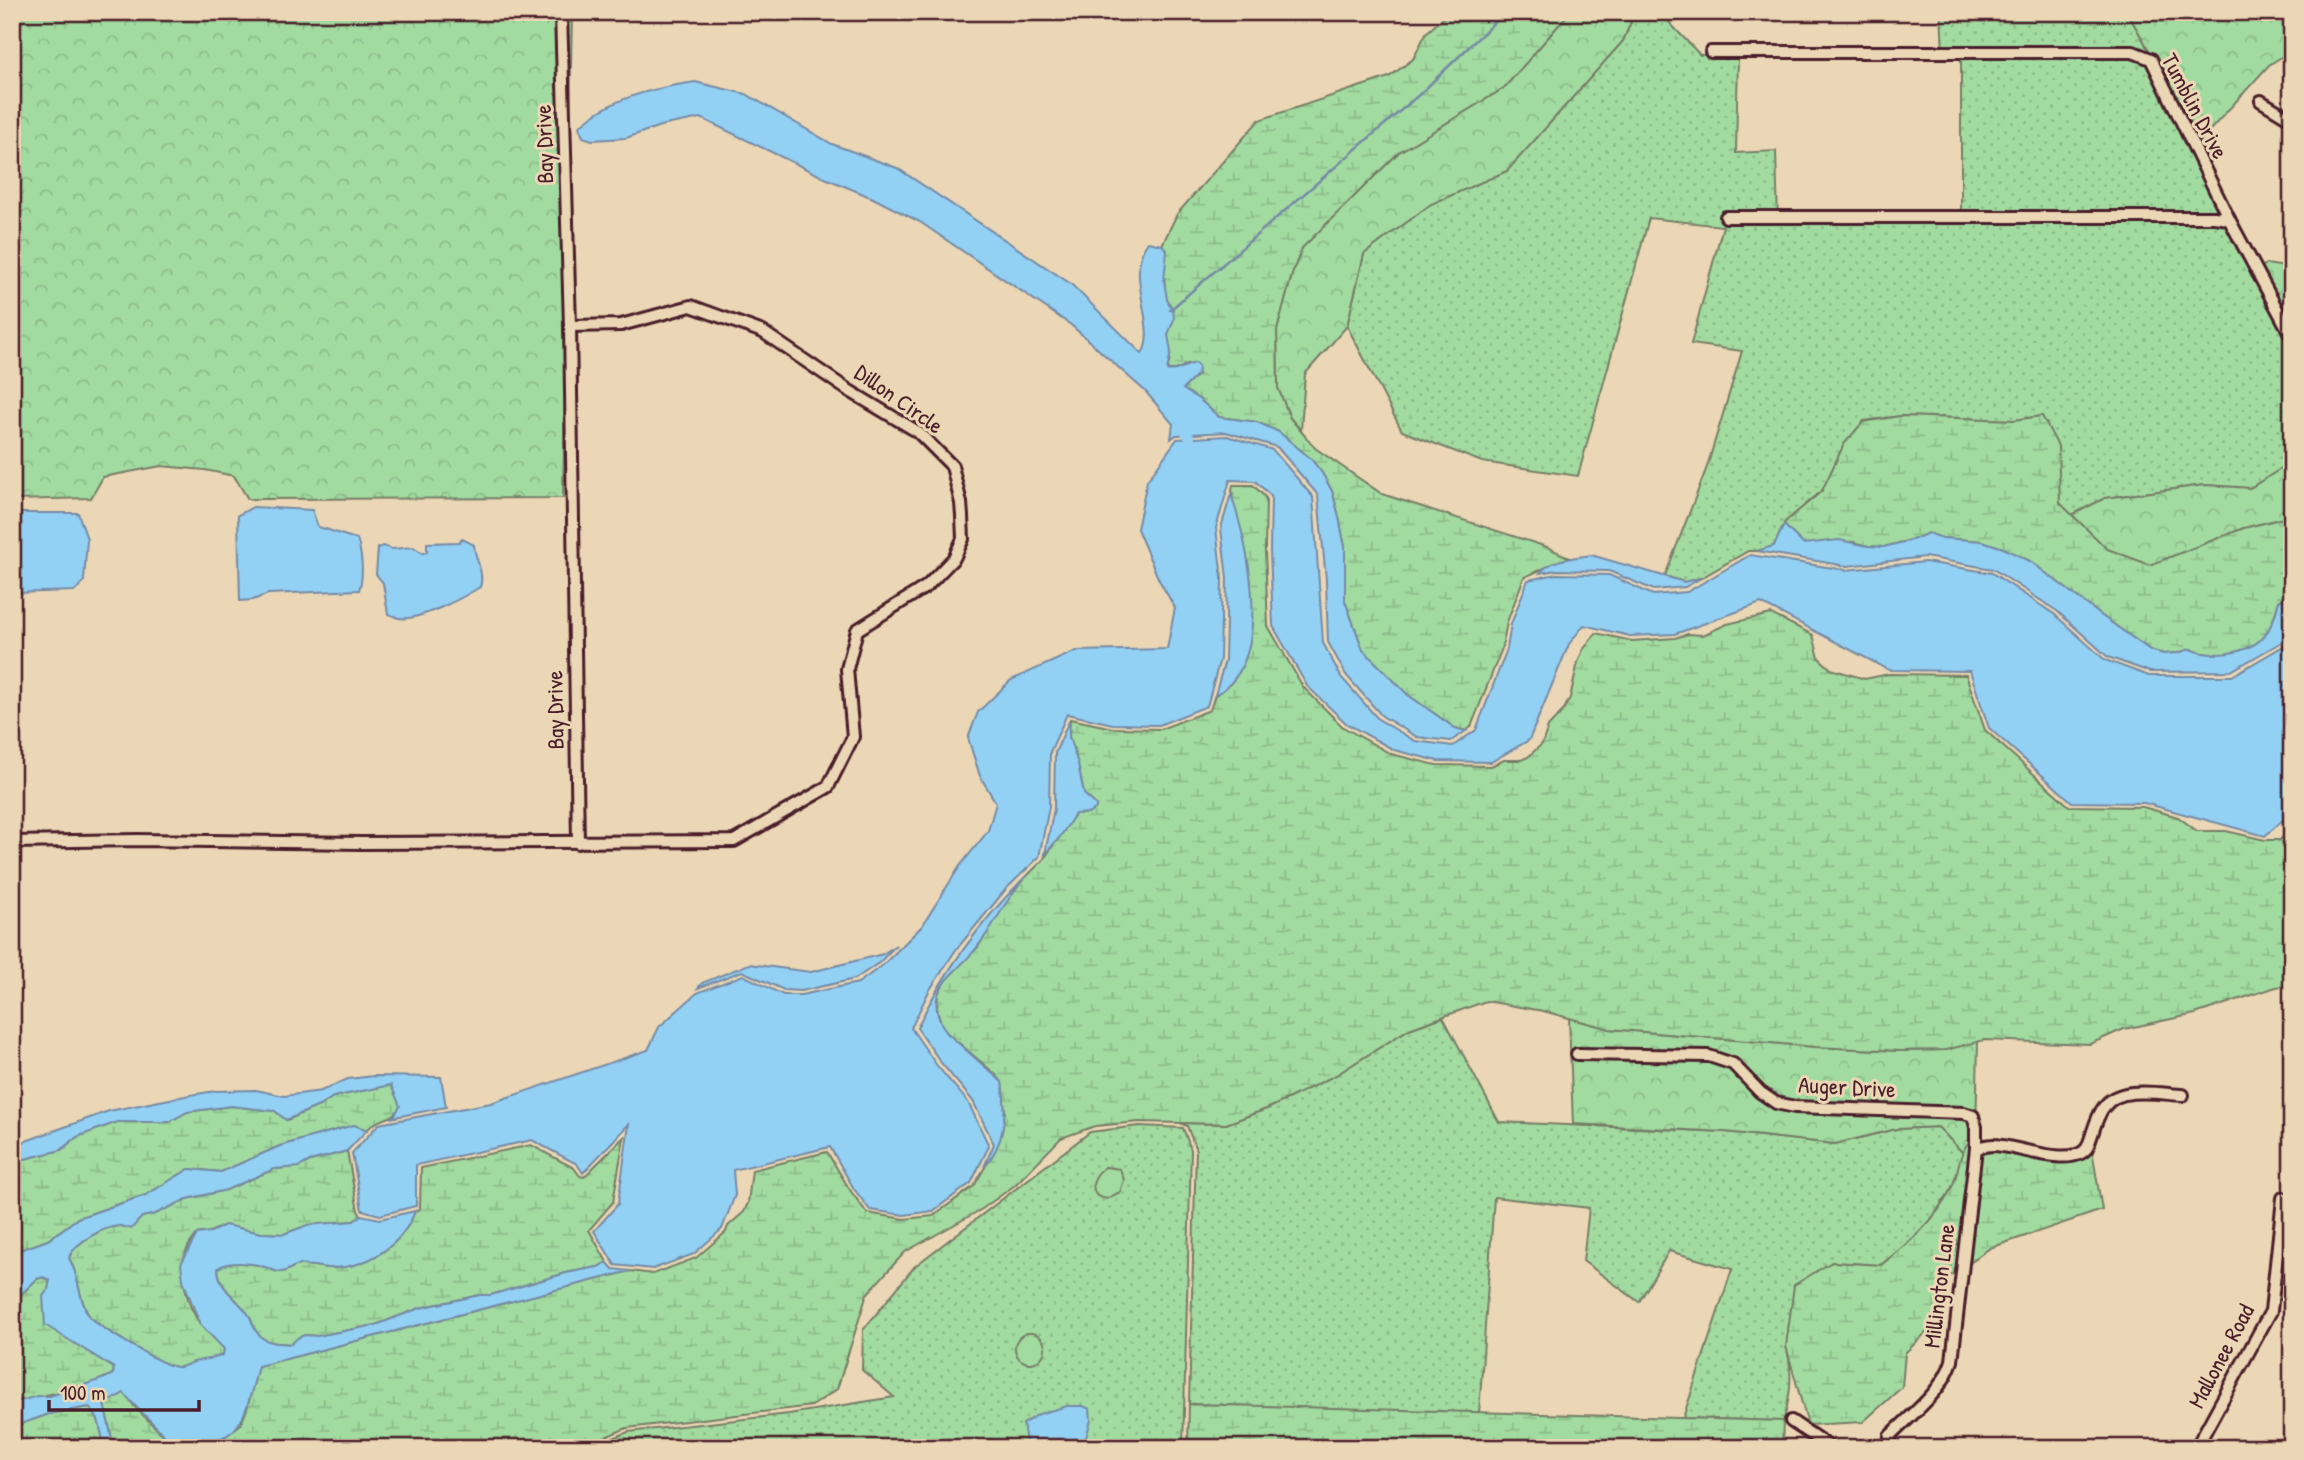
<svg xmlns="http://www.w3.org/2000/svg" width="2304" height="1460" font-family="'Patrick Hand',sans-serif">
	<style>
		.grass { fill: url(#grass-dots); stroke: #767d66; stroke-width: 2 }
		.forest { fill: url(#forest-crowns); stroke: #767d66; stroke-width: 2 }
		.wetland { fill: url(#wetland-marsh); stroke: #767d66; stroke-width: 2 }
		.garden { fill: #a1dba0; stroke: #767d66; stroke-width: 2 }
		.water { fill: #93d1f4; stroke: #768aa4; stroke-width: 2 }
		.lines { fill: none; stroke-linecap: round; stroke-linejoin: round }
		.stream { stroke: #768aa4; stroke-width: 2.5 }
		.canal { stroke: #93d1f4; stroke-width: 10 }
		.street-casing { stroke: #4a1f2b; stroke-width: 16 }
		.street { stroke: #ebd7b5; stroke-width: 10 }
		.labels { text-anchor: middle; stroke-width: 6; stroke-linejoin: round; paint-order: stroke }
		.street-label { font-size: 23px; fill: #4a1f2b; stroke: #ebd7b5 }
	</style>
	<defs>
		<pattern id="grass-dots" width="8" height="8" patternUnits="userSpaceOnUse" patternTransform="scale(1.75)"><rect width="8" height="8" fill="#a1dba0"/><path d="M2 2h.1M6 6h.1" fill="none" stroke="#8cbc8a" stroke-width="1.8" stroke-linecap="round"/></pattern>
		<pattern id="forest-crowns" width="20" height="18" patternUnits="userSpaceOnUse" patternTransform="scale(1.75)"><rect width="20" height="18" fill="#a1dba0"/><path d="M2 6a3 3 0 1 1 6 0M12 15a3 3 0 1 1 6 0" fill="none" stroke="#8cbc8a"/></pattern>
		<pattern id="wetland-marsh" width="20" height="14" patternUnits="userSpaceOnUse" patternTransform="scale(1.75)"><rect width="20" height="14" fill="#a1dba0"/><path d="M1 5h8M5 5V1M11 12h8M15 12V8" fill="none" stroke="#8cbc8a"/></pattern>
	</defs>
	<rect width="100%" height="100%" fill="#ebd7b5"/>
	<filter id="ink" filterUnits="userSpaceOnUse"><feTurbulence type="fractalNoise" baseFrequency=".0143" numOctaves="2"/><feDisplacementMap in="SourceGraphic" scale="14" xChannelSelector="R" yChannelSelector="G"/><feConvolveMatrix kernelMatrix="1 2 1 2 8 2 1 2 1" color-interpolation-filters="sRGB"/></filter>
	<g filter="url(#ink)">
		<g class="grass">
			<polygon points="1635,12 1666,12 1666,19 1700,55 1738,55 1736,153 1776,151 1778,222 1961,211 1961,55 1943,53 1941,12 2127,12 2201,140 2233,228 2292,354 2292,462 2250,488 2205,485 2105,498 2072,515 2059,504 2058,478 2042,416 2014,420 1900,416 1864,421 1844,445 1822,491 1785,522 1774,546 1757,551 1748,551 1701,578 1684,582 1665,576 1707,467 1742,351 1691,344 1723,226 1649,218 1578,476 1482,462 1402,431 1347,326 1364,254 1431,204 1507,171 1623,41"/>
			<path d="M1443,1017L1499,1122L1725,1132L1835,1144L1896,1129L1938,1127L1963,1153L1952,1188L1924,1230L1881,1265L1832,1262L1786,1346C1794,1373 1790,1397 1783,1423L1782,1421L1683,1418L1732,1269L1669,1251L1639,1302L1583,1261L1589,1208L1494,1197L1479,1413L1189,1404L1196,1150L1187,1126L1180,1123L1226,1124L1269,1108L1336,1075L1409,1029Z"/>
			<polygon points="1139,1126 1183,1128 1191,1150 1183,1448 589,1448 628,1432 789,1414 894,1397 862,1370 863,1330 915,1266 1090,1132"/>
		</g>
		<g class="forest">
			<polygon points="12,12 572,12 563,498 248,499 234,476 205,470 161,466 103,477 91,498 12,500"/>
			<polygon points="1570,12 1635,12 1623,41 1507,171 1431,204 1364,254 1347,326 1305,374 1301,430 1290,418 1278,388 1277,330 1293,271 1302,248 1399,152 1504,88"/>
			<polygon points="2127,12 2284,12 2292,22 2292,50 2269,65 2201,140"/>
			<polygon points="2266,264 2292,268 2292,354 2253,272"/>
			<polygon points="2292,462 2292,516 2244,528 2150,565 2107,549 2072,515 2105,498 2205,485 2250,488"/>
			<polygon points="1569,1018 1610,1029 1816,1047 1901,1051 1946,1050 1978,1041 1976,1137 1970,1139 1963,1153 1938,1127 1896,1129 1835,1144 1725,1132 1573,1124"/>
		</g>
		<g class="wetland">
			<path d="M1450,12H1570L1504,88L1399,152L1302,248L1293,271L1277,330L1278,388L1290,418L1315,448L1382,494L1547,547L1570,558C1552,562 1541,571 1524,577L1507,622L1502,648L1471,727L1466,731L1455,728L1408,695L1363,650L1345,601V547L1338,513L1332,491L1322,473L1311,459L1279,432L1257,422L1219,417L1200,400L1183,389L1198,374L1188,364L1176,370H1167L1170,359L1168,335L1173,310L1167,300L1165,291L1162,245L1177,214L1259,120L1389,77L1413,59L1426,33Z"/>
			<path d="M1900,416L2014,420L2042,416L2058,446L2060,503L2107,549L2150,565L2244,528L2292,516V594L2279,601C2275,615 2271,630 2260,641C2244,657 2209,658 2190,649L2178,653L2163,654L2150,650L2102,616L2030,561L2003,548L1982,541L1942,538L1928,533L1915,539L1884,547L1868,546L1853,542L1803,544L1784,525L1785,522L1822,491L1844,444L1863,422Z"/>
			<path d="M1233,485H1253L1266,498L1265,550L1268,626L1303,687L1343,727L1391,754L1436,765L1491,766L1504,760H1521L1528,757L1542,744L1548,727L1563,711L1570,698L1578,662L1583,650L1596,633L1632,641L1675,638L1688,634L1703,635L1727,624L1771,614L1813,635L1819,658L1831,669L1865,679L1889,674L1966,675L1985,730L2069,806L2143,807L2178,817L2197,831H2226L2265,840H2280L2292,825V985L2276,987L2195,1014L2124,1029L2090,1044L1984,1040L1946,1050L1901,1051L1816,1047L1610,1029L1543,1011L1486,1001L1409,1029L1336,1075L1269,1108L1226,1124L1139,1122L1095,1126L1061,1138L1015,1185L982,1209L905,1252L867,1294L837,1389L812,1406L627,1428L578,1448H114L104,1403L125,1392L134,1406L167,1439L200,1443L222,1439L241,1424L247,1409L258,1366L630,1271L653,1274L696,1258L726,1232L728,1226L744,1212L748,1203L752,1170L827,1152L850,1190L867,1213L904,1219L933,1216L974,1186L996,1148L1005,1112L1002,1082L996,1075L946,1032L941,1024L937,1008L938,994L944,982L978,947L1002,907L1020,883L1043,860L1076,813L1084,814L1096,805L1084,794L1074,749L1069,737L1070,719L1113,728L1161,729L1210,710L1215,695C1265,669 1253,583 1243,537C1239,521 1229,501 1233,485Z"/>
			<path d="M391,1085L401,1106C390,1123 380,1115 367,1130L354,1125L280,1146L221,1172L189,1169L146,1195L78,1218L48,1240L12,1253V1162L61,1150L76,1137L117,1122H169L187,1112L231,1106L275,1111L287,1120L321,1105L333,1097Z"/>
			<path d="M624,1137L613,1202L589,1230L607,1262L598,1267L566,1273L491,1295H480L420,1308L376,1325L317,1336L305,1335L299,1337L292,1344C281,1343 268,1344 260,1337C254,1331 253,1324 250,1318C240,1299 219,1291 218,1268C229,1260 251,1263 265,1267C270,1268 274,1272 280,1272C287,1272 292,1266 299,1265C310,1264 321,1268 332,1268C369,1266 402,1246 415,1211L420,1209L421,1168L531,1145L574,1168L580,1176L584,1177Z"/>
			<path d="M1976,1137L2045,1155L2092,1150L2102,1210L1990,1248L1949,1277L1931,1328L1905,1353L1902,1387L1863,1422L1808,1425L1786,1346L1794,1285L1832,1262L1881,1265C1910,1242 1934,1223 1951,1189C1960,1174 1957,1146 1976,1137Z"/>
			<path d="M347,1151L358,1211L361,1215L354,1221L308,1225L284,1234L261,1233L225,1225L210,1232L197,1234C194,1238 190,1243 188,1247C177,1270 187,1306 201,1325C208,1334 218,1340 224,1349L223,1355C211,1361 189,1369 176,1367C164,1366 94,1325 88,1314C78,1297 79,1275 69,1258C73,1244 105,1225 120,1226C124,1226 128,1228 131,1228L141,1217L155,1214L187,1199L226,1190L274,1169L298,1167L310,1161Z"/>
			<path d="M43,1277L50,1281L48,1290L78,1345L114,1368L113,1374C81,1390 46,1394 12,1403V1303L37,1279Z"/>
			<polygon points="1189,1404 1783,1421 1782,1448 1188,1448"/>
			<polygon points="89,1407 98,1419 105,1448 12,1448 12,1427 49,1414"/>
		</g>
		<g class="garden">
			<path d="M1105,1167L1120,1169L1124,1180L1120,1192L1106,1199L1097,1196C1089,1185 1095,1174 1105,1167Z"/>
			<circle cx="1030" cy="1348" r="15"/>
		</g>
		<g class="water">
			<path d="M695,82L746,94L832,144L897,168L1071,284L1142,354C1159,326 1123,275 1148,242L1162,245L1167,250L1164,280L1167,300L1173,310L1174,319L1168,335L1171,352L1167,370C1177,373 1186,364 1196,363L1199,368L1198,374L1183,389L1200,400L1219,417L1257,422L1279,432L1311,459L1322,473L1332,491L1338,513L1345,547V601L1363,650L1408,695L1455,728L1466,731L1451,741L1417,737L1382,716L1346,675L1328,642L1326,580L1318,495L1277,447L1226,432L1176,435L1171,439L1173,424L1146,392L1071,325L920,222L873,198L825,178L701,118L660,126L626,138L592,140L583,137L579,127C609,98 654,88 695,82Z"/>
			<polygon points="1227,436 1273,450 1313,497 1323,643 1341,677 1378,719 1415,741 1453,746 1476,730 1507,649 1511,624 1528,580 1556,574 1609,575 1653,595 1687,592 1750,555 1846,570 1925,562 1992,573 2054,614 2105,660 2149,676 2232,676 2292,641 2292,812 2265,836 2144,803 2072,802 1989,728 1970,671 1889,670 1761,603 1675,634 1630,636 1584,625 1569,644 1529,740 1491,762 1438,761 1394,750 1347,724 1307,686 1273,626 1270,550 1271,496 1255,481 1230,480 1216,528 1222,578 1220,659 1207,706 1159,725 1113,724 1067,714 1050,752 1049,807 1039,857 1006,889 955,951 929,991 911,1028 938,1067 968,1102 989,1146 971,1183 933,1211 904,1215 870,1210 854,1189 830,1147 733,1170 735,1195 722,1229 694,1254 653,1269 615,1265 594,1231 618,1204 629,1124 583,1173 577,1164 532,1140 416,1165 416,1206 380,1215 362,1210 352,1153 379,1124 491,1103 648,1050 659,1027 697,993 743,975 783,995 801,995 858,983 883,965 922,926 960,866 988,831 996,803 980,776 968,738 978,712 1011,680 1076,651 1167,649 1175,608 1159,580 1137,529 1147,481 1177,439"/>
			<path d="M1231,494C1248,546 1276,663 1215,695L1225,660L1227,578L1221,528Z"/>
			<path d="M253,507L312,510L318,527C332,530 343,536 357,539C362,554 364,575 359,590L268,594L253,600L240,601L238,515Z"/>
			<polygon points="12,513 78,513 87,539 84,581 75,591 12,593"/>
			<path d="M1784,525L1803,544L1839,540L1868,546L1884,547L1915,539L1928,533L1942,538L1982,541L2003,548L2030,561L2102,616L2150,650L2163,654L2178,653L2190,649C2203,655 2215,655 2229,653C2261,648 2272,632 2279,601L2292,594V636L2231,671L2150,672L2108,657L2057,611L1993,569L1925,557L1847,566L1757,551L1774,546Z"/>
			<path d="M462,539L474,545C475,560 485,573 480,587C464,597 417,622 399,618C397,618 390,614 388,614L383,583L376,574L378,548L383,546L392,549L413,547L423,553L427,552V543L459,542Z"/>
			<path d="M1591,555L1684,582L1701,578L1685,587L1654,590L1609,571L1556,570L1540,573C1552,558 1574,558 1591,555Z"/>
			<polygon points="1069,721 1069,737 1078,764 1084,794 1096,805 1096,808 1090,813 1075,814 1060,837 1045,854 1054,808 1055,753"/>
			<path d="M1027,875C1007,897 996,923 978,946C958,974 918,988 946,1032L1002,1082C1007,1112 1006,1143 984,1167L994,1144L973,1101L942,1064L917,1028C944,971 982,920 1027,875Z"/>
			<polygon points="896,945 880,962 855,979 801,991 784,990 742,971 698,988 702,983 749,964 811,972 883,954"/>
			<polygon points="374,1076 441,1077 446,1107 390,1118 395,1115 400,1106 391,1085 333,1097 321,1105 286,1120 275,1111 231,1106 187,1112 169,1122 117,1122 77,1137 61,1150 12,1162 12,1146 109,1111 190,1095 216,1091 256,1090 284,1096 321,1091 348,1079"/>
			<path d="M354,1125L367,1130L347,1151L310,1161L299,1167L274,1169L226,1190L187,1199L155,1214L142,1217L131,1229C130,1228 121,1226 120,1226C105,1226 73,1243 69,1258C79,1275 78,1297 88,1315C94,1325 164,1366 176,1367C182,1368 185,1365 191,1363C201,1359 213,1360 223,1355L224,1349L200,1324L183,1280L181,1264L197,1234L211,1232L225,1225L261,1233L284,1234L308,1225L354,1221L361,1215L380,1219L415,1211C402,1245 369,1267 332,1268C321,1268 310,1264 299,1265C292,1266 287,1272 280,1272C275,1272 270,1268 265,1267C252,1263 229,1260 218,1268C218,1291 240,1299 250,1317C253,1324 254,1331 260,1336C268,1344 281,1343 291,1344L299,1337L305,1335L317,1336L376,1325L420,1308L480,1295H491L566,1273L598,1267L607,1262L613,1269L630,1271L258,1366C242,1429 240,1449 167,1439C154,1422 137,1410 124,1393L104,1404L114,1448H105L98,1419L89,1407L49,1414L12,1427V1403L38,1396H50L105,1378L113,1374L114,1368L45,1325L43,1296L48,1290L50,1280L43,1277L37,1279L12,1303V1253L48,1240L78,1218L146,1195L189,1169L221,1172L280,1146Z"/>
			<polygon points="1067,1406 1083,1406 1090,1409 1091,1420 1083,1448 1027,1448 1023,1424 1039,1414"/>
		</g>
		<g class="lines">
			<polyline class="stream" points="1170,310 1421,93 1505,12"/>
			<polyline class="canal" points="1179,422 1190,438"/>
			<g class="street-casing">
				<g id="street">
					<polyline points="561,12 570,326 578,843"/>
					<polyline points="1711,52 2133,52 2151,59 2229,219 2292,337"/>
					<polyline points="2261,101 2292,120"/>
					<polyline points="1726,217 2214,217 2229,219"/>
					<polyline points="12,842 137,840 361,843 734,841 828,787 853,737 847,669 857,630 927,586 954,558 963,539 962,516 961,503 952,466 918,432 848,390 763,332 691,306 621,325 570,326"/>
					<path d="M1577,1054L1709,1056L1733,1064L1760,1092L1776,1103L1795,1107L1964,1113L1973,1116L1976,1127V1148L1952,1361C1942,1392 1913,1413 1890,1436L1889,1448"/>
					<path d="M1976,1148C1981,1147 1988,1145 1993,1145C2016,1145 2071,1169 2087,1148C2093,1135 2095,1118 2104,1107C2119,1085 2160,1094 2183,1095"/>
					<polyline points="1791,1421 1831,1448"/>
					<polyline points="2196,1448 2271,1311 2283,1198"/>
				</g>
			</g>
			<use href="#street" class="street"/>
		</g>
	</g>
	<g class="labels">
		<g class="street-label">
			<text transform="translate(2195 106) rotate(62)" y="8">Tumblin Drive</text>
			<text transform="translate(544 144) rotate(-92)" y="8">Bay Drive</text>
			<text transform="translate(899 399) rotate(35)" y="8">Dillon Circle</text>
			<text transform="translate(555 710) rotate(-91)" y="8">Bay Drive</text>
			<text transform="translate(1847 1087) rotate(3)" y="8">Auger Drive</text>
			<text transform="translate(1939 1286) rotate(-83)" y="8">Millington Lane</text>
			<text transform="translate(2221 1356) rotate(-62)" y="8">Mallonee Road</text>
		</g>
	</g>
	<rect width="2304" height="1460" fill="none" stroke="#ebd7b5" stroke-width="42"/>
	<rect x="21" y="21" width="2262" height="1418" fill="none" stroke="#4a1f2b" stroke-width="2.5" filter="url(#ink)"/>
	<path d="M49 1400v10h150v-10" fill="none" stroke="#4a1f2b" stroke-width="3.5"/>
	<text x="60" y="1400" font-size="21" fill="#4a1f2b" stroke="#ebd7b5" stroke-width="5" paint-order="stroke">100 m</text>
</svg>
